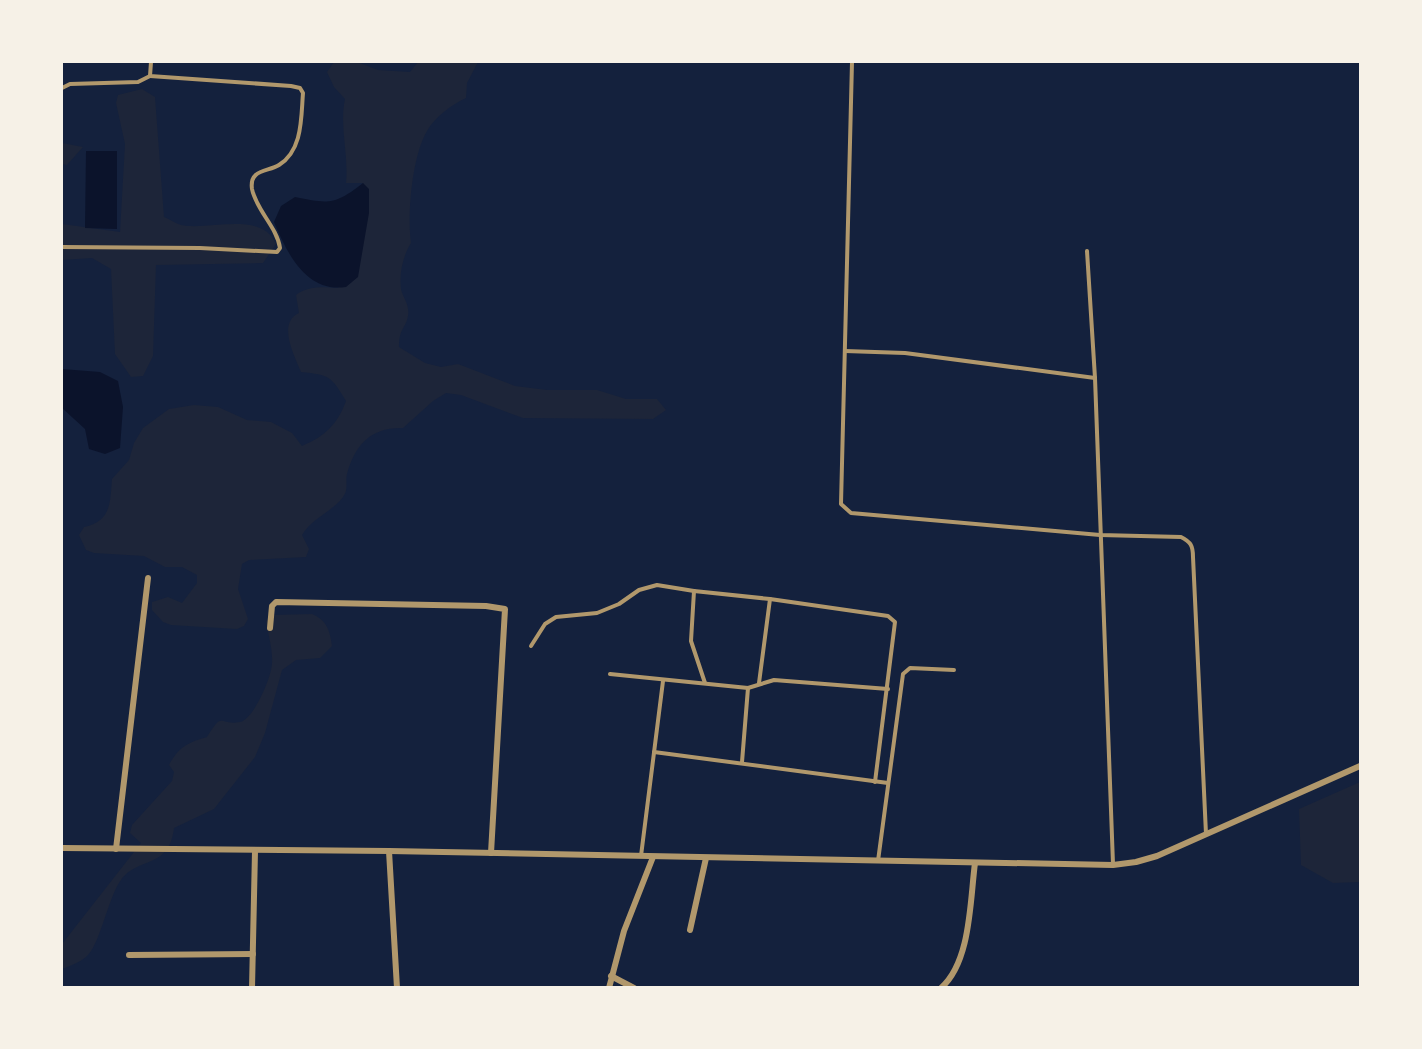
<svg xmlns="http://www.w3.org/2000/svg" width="1422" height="1049" font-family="'Space Grotesk',sans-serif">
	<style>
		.green { fill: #1d2539 }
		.water { fill: #0b132b }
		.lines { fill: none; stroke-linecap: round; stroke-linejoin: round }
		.service { stroke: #b1986c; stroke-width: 4 }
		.minor { stroke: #b1986c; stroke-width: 6 }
	</style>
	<rect width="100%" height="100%" fill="#14213d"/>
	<g class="green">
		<path d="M334,62H357L378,70L410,72L418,62H478L467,83L466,98C451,105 435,117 427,131C412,156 407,215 411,243C403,256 399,273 401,289C403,298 410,305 408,316C406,328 399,328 399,347L425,363L441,367L458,364L515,386L547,390H597L626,399H657L666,410L653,419L523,418L461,395L446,393L433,401L403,428C371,427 355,445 347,474C345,482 349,489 343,497C332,512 312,518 302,535L309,549L306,557L249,560L242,564L238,589L248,619L244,626L237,629L171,625L163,622L152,610V602L168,597L182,603L197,583V575L182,567H165L144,556L94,553L86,550L79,535L84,527C111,521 110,504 112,479L129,460L134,443L143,428L169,409L194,405L218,407L247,420L271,422L292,433L302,446C325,436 337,425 346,401C331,376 330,375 301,372C294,355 277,323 299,313L296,295C308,286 323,287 338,288L368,189L362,183H346C349,155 339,127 345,99L334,87L327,72Z"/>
		<path d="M142,89L155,97L164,217C169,219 175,223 181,225C209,231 262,210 276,244L263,263L156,265L153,356L143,376L131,377L115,354L111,269L92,258L62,260V224L120,232L125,144L116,103L118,95Z"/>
		<polygon points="62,143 83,147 67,165 62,164"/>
		<path d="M312,614C327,620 330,631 332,646L320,658L296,660L282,670L265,733L255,757L214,809L174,828C169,870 138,856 121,880C108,897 100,946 86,957C80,962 72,965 65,968H62V944L141,843L130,833L132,825L172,781L174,772L169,765C178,748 188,742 207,737C224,710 218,726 240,722C254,719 272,676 272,663C273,650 268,634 266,621L272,615Z"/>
		<polygon points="1360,782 1360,882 1333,883 1301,865 1299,809"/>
	</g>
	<g class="water">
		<polygon points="86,151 117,151 117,229 85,228"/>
		<path d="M363,183L369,189V213L358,277L346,287C306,293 287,253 274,222L281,206L295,197C329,204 335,205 363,183Z"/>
		<polygon points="62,369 100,372 118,381 123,407 120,448 105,454 89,449 85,429 62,408"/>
	</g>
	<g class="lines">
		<g class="service">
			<path d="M852,62L841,504L851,513L1100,535L1181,537C1191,542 1193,546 1193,557L1206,834"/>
			<polyline points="62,88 70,84 138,82 150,76"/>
			<path d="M62,247L200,248L277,252L280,248C277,227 256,210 252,189C249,169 268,172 279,165C303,150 301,117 303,93L300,88L291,86L150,76L151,62"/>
			<polyline points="1087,251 1095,378 1113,864"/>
			<polyline points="845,351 905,353 1095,378"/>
			<polyline points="531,646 545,624 556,617 597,613 619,604 639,590 657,585 694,591"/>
			<polyline points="610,674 748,688 774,680 888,689"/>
			<polyline points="705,683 691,641 694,591 770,599 888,616 895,622 875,782"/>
			<polyline points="759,683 770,599"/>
			<polyline points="654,752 888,783"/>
			<polyline points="742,762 748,688"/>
			<polyline points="641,856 663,681"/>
			<polyline points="878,861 903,674 910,668 954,670"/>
		</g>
		<g class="minor">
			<polyline points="270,628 272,606 276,602 486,606 505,609 491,853"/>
			<polyline points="62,848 389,851 1113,865 1136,862 1157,856 1360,766"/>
			<polyline points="116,849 148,578"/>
			<polyline points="389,851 397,988"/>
			<polyline points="690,930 706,858"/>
			<polyline points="129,955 253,954"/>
			<polyline points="611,976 634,988"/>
			<polyline points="252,988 255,851"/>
			<polyline points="609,988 624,931 653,857"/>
			<path d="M941,988C971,962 970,900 975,863"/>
		</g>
	</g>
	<rect width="1422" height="1049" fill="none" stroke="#f6f1e7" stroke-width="126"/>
</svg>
